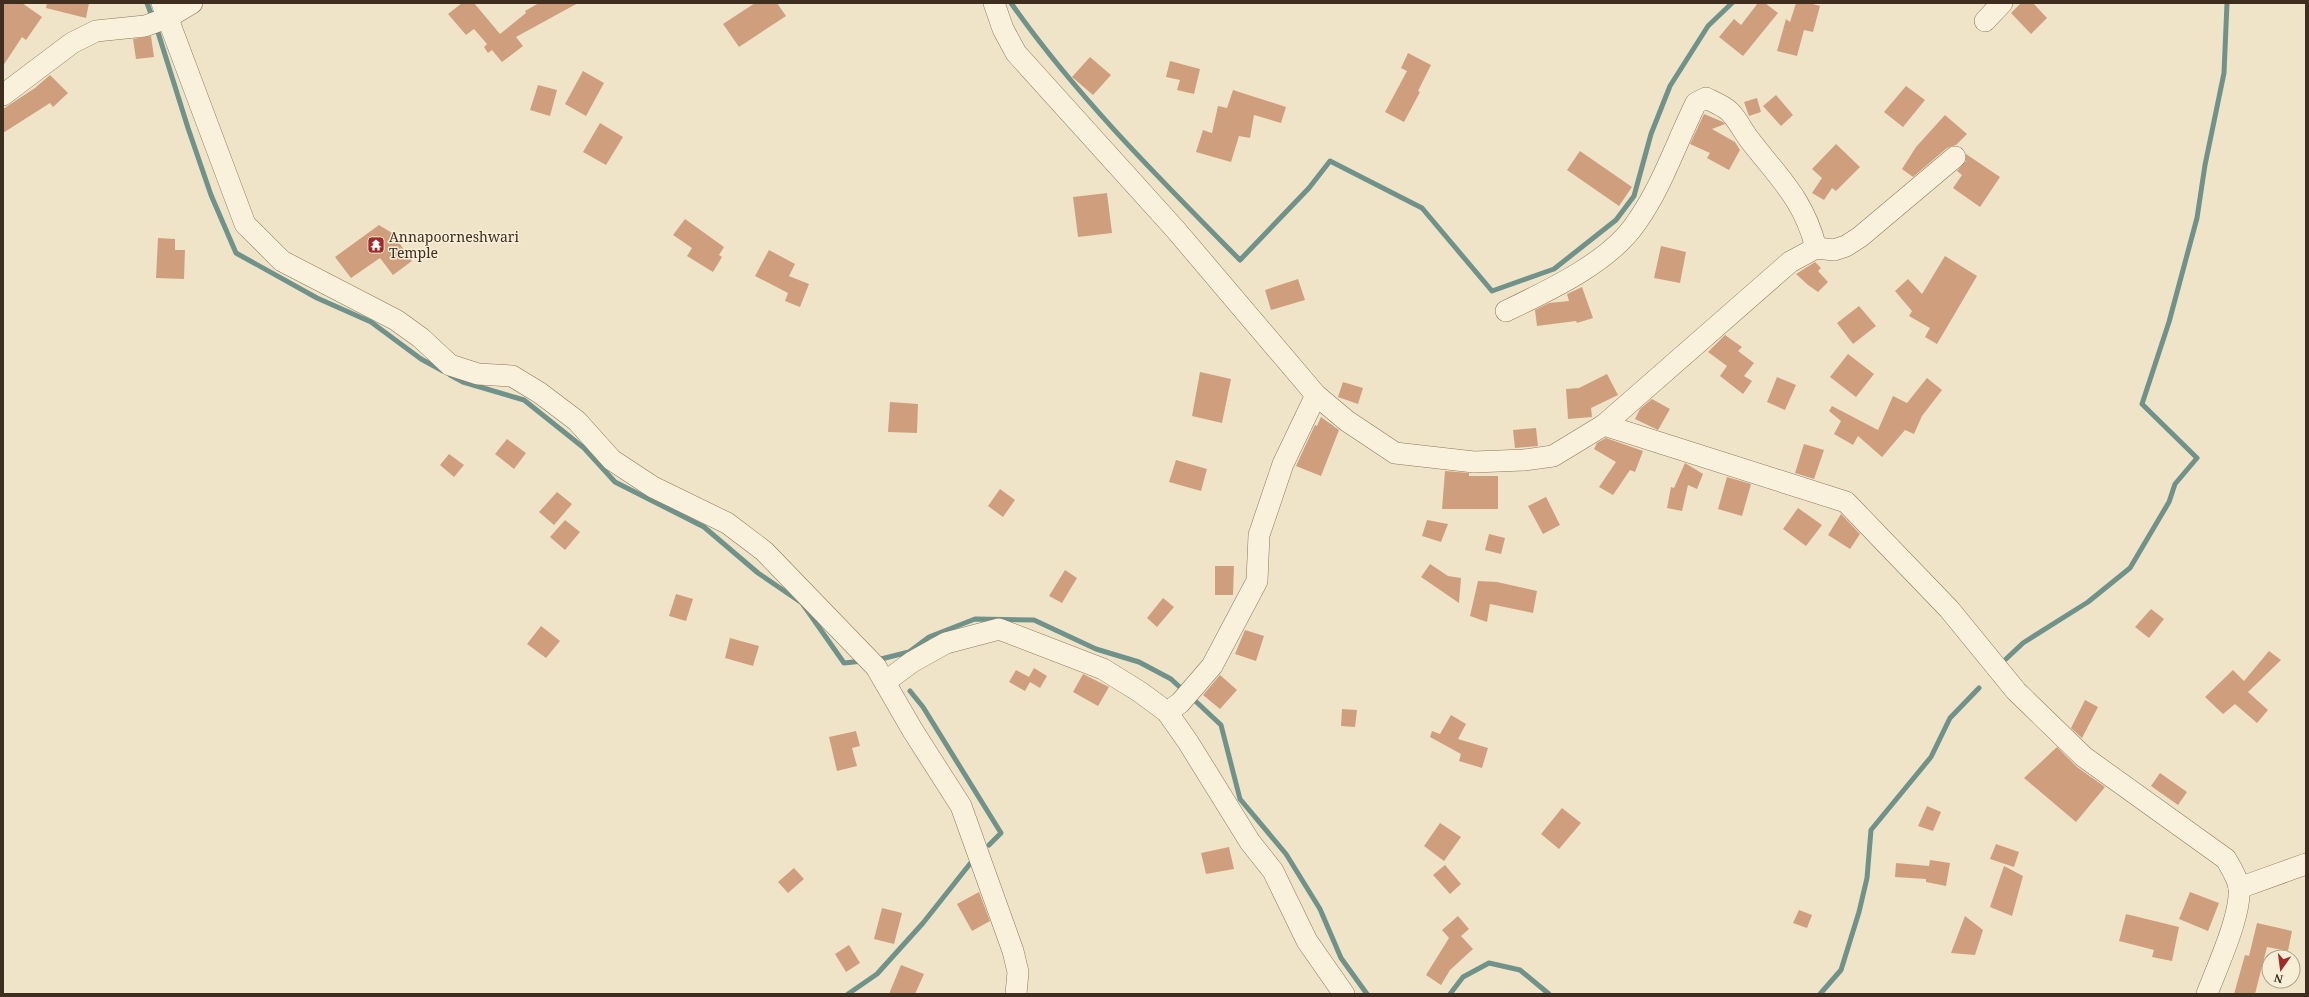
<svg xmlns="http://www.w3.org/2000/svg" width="2309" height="997" font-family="'Noto Serif',serif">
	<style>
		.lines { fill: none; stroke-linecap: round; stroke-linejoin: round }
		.stream { stroke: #6f938a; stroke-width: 5 }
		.building { fill: #cf9f7d }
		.street-casing { stroke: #8d765c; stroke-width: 22 }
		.street { stroke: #faf1dc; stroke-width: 21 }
		.labels { text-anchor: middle; stroke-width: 3; stroke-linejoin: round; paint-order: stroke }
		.poi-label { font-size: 14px; fill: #3d2e20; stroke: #f7eed8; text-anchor: start }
	</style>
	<rect width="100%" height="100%" fill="#f0e4c8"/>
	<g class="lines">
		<g class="stream">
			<polyline points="147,3 153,19"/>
			<path d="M1011,3C1077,97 1160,179 1240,260L1309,188L1330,161L1422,208L1492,291L1554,269L1616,220L1634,196L1651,134L1670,86L1708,26L1732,3"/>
			<polyline points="156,26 188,128 211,195 236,253 317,298 371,322 421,359 443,371"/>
			<polyline points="450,375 463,382 524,400 584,448 615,482 704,527 758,573 802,603 844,663 863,661"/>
			<polyline points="2006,659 2023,643 2088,602 2130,568 2169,502 2175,484 2197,458 2142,404 2169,322 2197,218 2205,165 2224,73 2227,3"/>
			<polyline points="877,660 909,652 929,637 975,619 1034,620 1096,649 1139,662 1171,679 1184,691"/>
			<polyline points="910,691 923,707 1001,833 989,845"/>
			<polyline points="1190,696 1221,725 1240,799 1286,854 1320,909 1341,958 1367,994"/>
			<polyline points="848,994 877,974 923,923 973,860"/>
			<polyline points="1450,994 1463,977 1489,963 1520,970 1549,994"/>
			<polyline points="1820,994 1841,970 1859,912 1867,878 1871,830 1931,757 1950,718 1979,688"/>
		</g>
	</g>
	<g class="building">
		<polygon points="3,3 22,3 42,17 26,40 22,37 3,66"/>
		<polygon points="47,3 89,3 86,18 46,8"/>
		<polygon points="462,3 474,3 500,34 526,13 525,11 539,3 578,3 516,37 523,46 502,62 492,50 488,53 484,47 487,44 474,29 466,35 448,14"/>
		<polygon points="755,3 777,3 786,16 739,47 723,24"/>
		<polygon points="1758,3 1765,3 1778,13 1743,56 1719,37 1734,19 1741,25"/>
		<polygon points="1796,3 1809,3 1820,6 1813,32 1804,30 1797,56 1777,51 1786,19 1790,22"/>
		<polygon points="2021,3 2033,3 2047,18 2031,34 2011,13"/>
		<polygon points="151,36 154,57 136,59 133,39"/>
		<polygon points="1408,53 1431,65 1418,91 1420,92 1404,122 1385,112 1407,71 1401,68"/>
		<polygon points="1090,57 1111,75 1093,95 1072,77"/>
		<polygon points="1170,61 1200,69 1194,94 1177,90 1180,80 1166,77"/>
		<polygon points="583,71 604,83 586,116 565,104"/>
		<polygon points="50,75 68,93 53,107 50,103 3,133 3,109 35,88"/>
		<polygon points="538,85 557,90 550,116 530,110"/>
		<polygon points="1906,86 1925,100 1903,127 1884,112"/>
		<polygon points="1233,90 1286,107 1281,123 1254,115 1250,138 1239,136 1231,162 1196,152 1203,130 1212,133 1218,106 1227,108"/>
		<polygon points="1776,95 1793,115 1781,126 1763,106"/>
		<polygon points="1757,98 1761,112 1749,116 1744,102"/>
		<polygon points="1704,114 1723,122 1725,124 1712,129 1735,142 1740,150 1729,170 1707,158 1710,153 1690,144"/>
		<polygon points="1945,115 1967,134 1956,145 1947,148 1913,177 1902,169 1916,147"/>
		<polygon points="600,123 623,137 606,165 583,152"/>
		<polygon points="1836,144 1860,167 1836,191 1832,188 1824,200 1812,193 1822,178 1812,169"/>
		<polygon points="1580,151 1632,187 1619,206 1567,170"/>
		<polygon points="1966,154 2000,177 1980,207 1953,188 1962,175 1957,171 1966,161"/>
		<polygon points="1107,193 1112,233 1078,237 1073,197"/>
		<polygon points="685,219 724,247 719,255 722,257 713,272 687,256 692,248 673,235"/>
		<polygon points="379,225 392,233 412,261 393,275 380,258 351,278 335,257"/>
		<polygon points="158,238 175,239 175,250 185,250 184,279 156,278"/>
		<polygon points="1661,246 1686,252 1680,283 1654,278"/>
		<polygon points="769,250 795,264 789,276 809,284 800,307 785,301 788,293 755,276"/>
		<polygon points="1945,256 1977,276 1937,344 1925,337 1930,328 1909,316 1912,311 1895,291 1908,279 1922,294"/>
		<polygon points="1815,262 1821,268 1818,271 1828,282 1818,292 1808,285 1796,274"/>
		<polygon points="1298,279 1305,300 1271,310 1265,290"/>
		<polygon points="1582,287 1593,318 1577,323 1576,321 1537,326 1535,310 1549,303 1569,301 1567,294"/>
		<polygon points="1859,306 1876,326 1853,344 1837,323"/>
		<polygon points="1725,335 1742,347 1738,351 1754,363 1744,376 1752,381 1743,394 1720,376 1727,366 1708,352"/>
		<polygon points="1848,354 1874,374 1856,397 1830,377"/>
		<polygon points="1200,372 1231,379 1222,423 1192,416"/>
		<polygon points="1607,374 1618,395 1591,408 1592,417 1568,419 1566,389 1579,388"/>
		<polygon points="1777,377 1796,385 1785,410 1767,402"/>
		<polygon points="1927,378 1942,390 1922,416 1914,434 1905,430 1882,457 1858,436 1853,445 1834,434 1841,421 1829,411 1832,406 1878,430 1893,396 1907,403"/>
		<polygon points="1343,382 1363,388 1358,404 1338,397"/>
		<polygon points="1652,399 1670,409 1658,430 1635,419 1640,409"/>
		<polygon points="890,402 918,404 917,433 888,432"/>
		<polygon points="1321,417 1339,430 1321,476 1296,466 1315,425 1317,426"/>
		<polygon points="1536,428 1538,446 1515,448 1513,430"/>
		<polygon points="1606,438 1643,451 1635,472 1630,470 1613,495 1599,487 1616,462 1594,449 1597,443"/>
		<polygon points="507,439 526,453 514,469 495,454"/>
		<polygon points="1804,444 1824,450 1814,479 1795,473"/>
		<polygon points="449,454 464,465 454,477 440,465"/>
		<polygon points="1176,460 1207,469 1201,491 1169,482"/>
		<polygon points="1685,463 1703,474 1697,489 1688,485 1682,511 1667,508 1671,487 1674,488"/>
		<polygon points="1445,471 1469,473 1469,476 1498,476 1498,509 1442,509"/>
		<polygon points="1727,477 1751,484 1742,516 1718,509"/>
		<polygon points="1000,489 1015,500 1003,517 988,506"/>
		<polygon points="557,492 572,504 554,525 539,512"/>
		<polygon points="1546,497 1560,525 1543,534 1528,506"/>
		<polygon points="1798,508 1822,525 1806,546 1783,529"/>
		<polygon points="1841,514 1860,534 1850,549 1828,535"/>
		<polygon points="565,520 580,532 565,550 550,537"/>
		<polygon points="1427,520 1448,524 1441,542 1422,536"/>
		<polygon points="1489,534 1505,538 1501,554 1485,550"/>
		<polygon points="1430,564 1448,576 1461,578 1459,603 1421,577"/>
		<polygon points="1215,566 1234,566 1233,595 1215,595"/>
		<polygon points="1065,570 1077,578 1062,603 1049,596"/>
		<polygon points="1478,581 1497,582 1537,591 1533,613 1490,604 1487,622 1470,616"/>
		<polygon points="676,594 693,599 686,621 669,616"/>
		<polygon points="1163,598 1174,607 1157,627 1147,618"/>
		<polygon points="2151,609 2164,619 2149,638 2135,627"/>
		<polygon points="541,626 560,641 546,658 527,644"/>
		<polygon points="1245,630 1264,636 1256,661 1235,654"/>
		<polygon points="730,638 759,646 753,666 725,658"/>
		<polygon points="2269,651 2281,660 2248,692 2268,710 2257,723 2235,704 2223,714 2205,697 2233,670 2244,681"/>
		<polygon points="1034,668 1047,676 1040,688 1030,682 1025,691 1009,682 1016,670 1029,677"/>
		<polygon points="1083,674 1109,687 1098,706 1073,692"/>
		<polygon points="1220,675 1237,690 1220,709 1203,695"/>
		<polygon points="2085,700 2098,707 2082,738 2071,728"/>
		<polygon points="1342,709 1357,710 1355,727 1341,726"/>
		<polygon points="1451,715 1466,724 1458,739 1488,748 1482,768 1459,761 1461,754 1430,737 1432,731 1440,734"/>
		<polygon points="856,731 860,746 852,748 857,766 837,771 829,737"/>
		<polygon points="2057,747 2077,767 2105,787 2076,822 2024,778"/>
		<polygon points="2160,773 2187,792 2178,805 2151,786"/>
		<polygon points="1927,806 1941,812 1933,831 1918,826"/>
		<polygon points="1562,808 1581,823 1559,849 1541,834"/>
		<polygon points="1440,823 1461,837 1444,861 1424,846"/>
		<polygon points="1996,844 2019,852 2014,867 1990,859"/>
		<polygon points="1229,847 1234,869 1206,874 1201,853"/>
		<polygon points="1930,860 1950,863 1946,886 1926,882 1926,879 1895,877 1896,863 1929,866"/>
		<polygon points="1445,865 1461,884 1450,894 1433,875"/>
		<polygon points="2004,866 2023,876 2012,916 1990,907"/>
		<polygon points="794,868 804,879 788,893 778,882"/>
		<polygon points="979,892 990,921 972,931 957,904"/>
		<polygon points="2190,892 2219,903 2208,931 2179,919"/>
		<polygon points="882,908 902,913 894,944 874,939"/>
		<polygon points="1799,910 1812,915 1807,928 1793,923"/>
		<polygon points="2126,914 2179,927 2172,961 2152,957 2154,950 2119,941"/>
		<polygon points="1458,916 1469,929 1461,936 1473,949 1450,970 1441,985 1426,975 1449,938 1442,930"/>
		<polygon points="1965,916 1983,930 1975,955 1951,953"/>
		<polygon points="2257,923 2292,931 2288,951 2267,947 2255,994 2234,994 2245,955 2249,956"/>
		<polygon points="849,945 860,963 846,972 835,954"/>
		<polygon points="901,965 924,974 915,994 889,994"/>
	</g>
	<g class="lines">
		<g class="street-casing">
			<g id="street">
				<polyline points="162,3 245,224 282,261 396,320 421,338 450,365 478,374 512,376 540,393 577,421 612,460 653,487 727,523 764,551 876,667 913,731 961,806 1013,951 1018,972 1016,994"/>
				<path d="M994,3L1003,29L1016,53L1175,229L1316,395L1347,421L1395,453L1474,462L1524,460L1553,456L1604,425L1846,502L1949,609L2016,691L2084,757L2226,859C2231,868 2237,877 2239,887C2242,914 2217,967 2207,994"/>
				<polyline points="1985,21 2002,3"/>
				<polyline points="3,95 72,43 96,31 145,26 167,18 192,3"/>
				<path d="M1506,311C1548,291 1610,262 1636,223C1662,187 1676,143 1696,103L1706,98C1712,101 1719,104 1725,108C1735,114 1742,130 1749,139C1778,177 1804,199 1816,248"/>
				<polyline points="1604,425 1790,262 1816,248 1834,250 1846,246 1860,237 1955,157"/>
				<polyline points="885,682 912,662 946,643 999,629 1103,669 1140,692 1167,712 1188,742 1250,842 1273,871 1307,941 1344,994"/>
				<polyline points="1167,712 1180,703 1212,666 1257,581 1259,535 1283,464 1316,395"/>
				<polyline points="2239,888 2306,864"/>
			</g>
		</g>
		<use href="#street" class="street"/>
	</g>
	<defs>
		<g id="temple-square" transform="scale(0.9)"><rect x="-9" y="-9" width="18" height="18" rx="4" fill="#9e2a2b" stroke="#f7eed8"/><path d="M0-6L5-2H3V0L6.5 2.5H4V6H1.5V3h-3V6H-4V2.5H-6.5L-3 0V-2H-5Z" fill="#fff"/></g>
	</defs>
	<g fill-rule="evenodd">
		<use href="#temple-square" x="376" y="245"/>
	</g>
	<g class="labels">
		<g class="poi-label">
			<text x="389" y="242">Annapoorneshwari<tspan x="389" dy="16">Temple</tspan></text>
		</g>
	</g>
	<rect width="2309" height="997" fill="none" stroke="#3d2e20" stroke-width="8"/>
	<g transform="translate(2281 969) rotate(194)"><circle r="19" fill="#f7eed8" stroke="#ada18e"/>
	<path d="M0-3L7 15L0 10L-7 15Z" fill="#9e2a2b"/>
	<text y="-6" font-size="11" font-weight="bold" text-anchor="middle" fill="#3d2e20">N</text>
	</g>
</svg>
